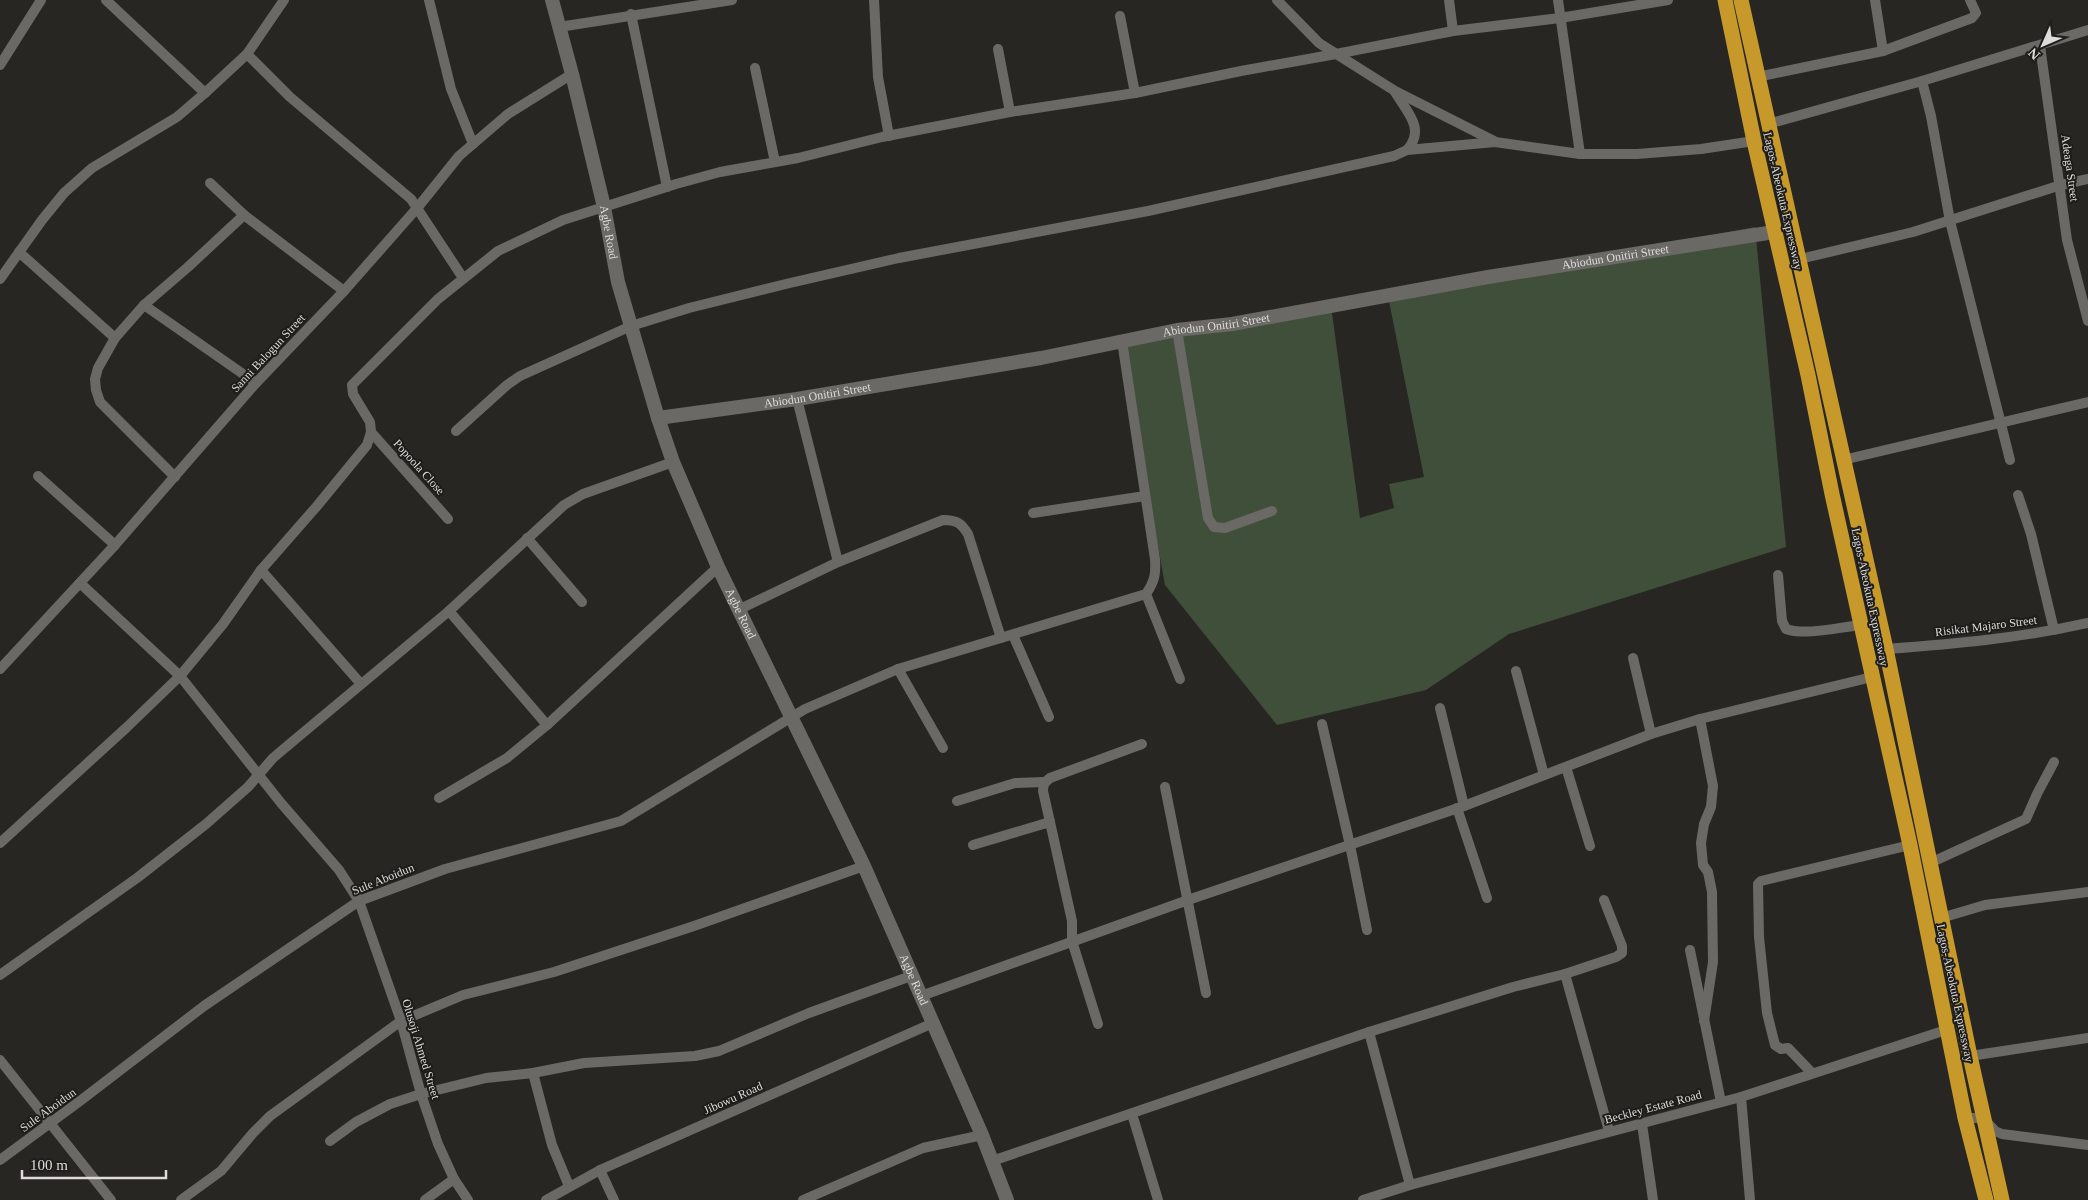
<svg xmlns="http://www.w3.org/2000/svg" width="2088" height="1200" font-family="Georgia,serif">
	<style>
		.grass { fill: #3f4f3a }
		.lines { fill: none; stroke-linecap: round; stroke-linejoin: round }
		.street { stroke: #6b6965; stroke-width: 10 }
		.secondary { stroke: #6b6965; stroke-width: 14 }
		.highway { stroke: #c7992b; stroke-width: 15 }
		.labels { text-anchor: middle; stroke-width: 4; stroke-linejoin: round; paint-order: stroke }
		.street-label { font-size: 12px; fill: #dddcda; stroke: #1e1d1a }
	</style>
	<rect width="100%" height="100%" fill="#282623"/>
	<polygon class="grass" points="1755,227 1786,547 1509,634 1426,690 1277,725 1165,585 1122,346 1331,306 1360,518 1394,508 1389,484 1424,477 1388,296"/>
	<g class="lines">
		<g class="street">
			<polyline points="106,0 205,93"/>
			<polyline points="429,0 451,89 473,144"/>
			<polyline points="874,0 878,77 889,136"/>
			<polyline points="1277,0 1319,43 1395,91 1494,141"/>
			<polyline points="1449,0 1453,31"/>
			<polyline points="1558,0 1580,154"/>
			<polyline points="1875,0 1883,51"/>
			<polyline points="631,14 667,187"/>
			<polyline points="1120,16 1135,93"/>
			<polyline points="559,27 732,0"/>
			<polyline points="2040,46 2067,240 2088,321"/>
			<polyline points="998,49 1010,112"/>
			<polyline points="247,54 290,97 411,199 463,278"/>
			<polyline points="0,65 41,0"/>
			<polyline points="755,68 775,162"/>
			<polyline points="1757,77 1883,51 1972,18 1976,13 1970,0"/>
			<polyline points="1922,81 1931,116 1950,221 2010,460"/>
			<path d="M1395,92C1407,112 1426,129 1407,150"/>
			<polyline points="1768,124 1922,81 2088,30"/>
			<polyline points="210,183 244,215 344,291"/>
			<polyline points="19,252 115,338"/>
			<polyline points="1800,259 1913,232 2061,185 2088,179"/>
			<polyline points="0,279 42,220 64,193 92,168 177,117 205,93 247,54 284,0"/>
			<polyline points="144,305 256,383"/>
			<polyline points="1177,330 1208,518 1214,527 1225,528 1272,511"/>
			<polyline points="797,399 838,562"/>
			<polyline points="456,431 507,385 520,376 631,326 689,308 790,283 899,258 1148,211 1394,156 1407,150 1495,142 1580,154 1637,154 1701,149 1754,141"/>
			<polyline points="371,432 448,519"/>
			<polyline points="1843,460 2088,402"/>
			<polyline points="38,476 115,545"/>
			<polyline points="175,477 100,402 96,390 95,379 98,368 115,338 144,305 188,267 244,215"/>
			<polyline points="2018,495 2031,534 2054,630"/>
			<polyline points="1033,513 1145,496"/>
			<polyline points="527,538 582,602"/>
			<polyline points="261,570 361,684"/>
			<path d="M1778,575L1782,621L1786,629C1805,636 1840,627 1861,625"/>
			<polyline points="80,583 180,676 281,803 339,870 359,901 401,1021 421,1094 438,1144 454,1179 468,1200"/>
			<polyline points="1146,594 1180,679"/>
			<path d="M738,610L838,562L943,520C957,520 961,523 968,534L1001,638"/>
			<polyline points="449,611 547,725"/>
			<polyline points="1013,635 1049,717"/>
			<path d="M1886,649C1954,644 2021,638 2088,623"/>
			<polyline points="1633,658 1651,734"/>
			<polyline points="0,669 115,545 256,383 344,291 418,207 459,156 508,114 572,74"/>
			<polyline points="898,669 943,748"/>
			<polyline points="1516,671 1544,775"/>
			<polyline points="1440,708 1464,806"/>
			<polyline points="1700,719 1713,786 1711,807 1704,824 1701,843 1703,865 1708,872 1712,892 1713,962 1704,1021"/>
			<polyline points="1322,724 1350,845 1367,930"/>
			<polyline points="1566,767 1590,846"/>
			<polyline points="1165,787 1206,993"/>
			<polyline points="439,798 507,758 547,725 718,567"/>
			<polyline points="957,801 1015,783 1045,782"/>
			<polyline points="1457,808 1487,898"/>
			<path d="M1050,822L1043,791C1043,784 1045,782 1050,778L1142,744"/>
			<polyline points="0,843 126,728 180,676 223,624 261,570 317,506 367,445 371,432 370,422 353,394 352,385 438,299 498,251 563,220 676,184 720,172 798,158 882,137 1010,112 1135,93 1241,71 1336,54 1453,31 1560,18 1668,0"/>
			<polyline points="973,845 1050,822 1072,921 1072,941 1098,1024"/>
			<polyline points="1930,863 2026,819 2037,794 2054,762"/>
			<polyline points="1941,918 1985,905 2088,892"/>
			<polyline points="1690,950 1721,1102"/>
			<polyline points="1565,974 1609,1131"/>
			<polyline points="0,975 137,878 206,824 248,787 273,758 292,742 449,611 564,505 583,494 673,462"/>
			<polyline points="921,996 1188,900 1464,806 1651,734 1700,719 1872,677"/>
			<polyline points="1369,1032 1410,1185"/>
			<polyline points="1970,1056 2088,1038"/>
			<polyline points="0,1060 111,1200"/>
			<polyline points="533,1073 552,1145 569,1186"/>
			<polyline points="1812,1073 1788,1048 1781,1049 1775,1045 1767,1013 1759,937 1758,884 1761,881 1910,845"/>
			<polyline points="1741,1097 1750,1200"/>
			<polyline points="1132,1114 1158,1200"/>
			<polyline points="1965,1118 1983,1118 1995,1131 2002,1134 2088,1145"/>
			<polyline points="1642,1124 1653,1200"/>
			<polyline points="330,1141 356,1122 390,1104 421,1094 486,1078 533,1073 584,1063 695,1056 719,1051 809,1013 911,976"/>
			<path d="M0,1160L80,1101L204,1006L359,901L445,869L621,821L805,709L898,669L1146,594C1155,581 1156,573 1155,559L1122,341"/>
			<polyline points="992,1161 1369,1032 1513,987 1565,974 1616,957 1622,953 1622,946 1604,900"/>
			<polyline points="600,1170 614,1200"/>
			<polyline points="181,1200 221,1171 253,1133 270,1116 401,1021 463,995 554,972 694,926 864,866"/>
			<polyline points="425,1200 454,1179"/>
			<polyline points="546,1200 600,1170 933,1023"/>
			<polyline points="803,1200 923,1148 982,1135"/>
			<polyline points="1363,1200 1410,1185 1741,1097 1946,1030"/>
		</g>
		<g class="secondary">
			<path id="s1" d="M552,0L572,74L604,207L618,282L658,418L673,462L718,567L864,866L982,1135L1007,1200"/>
			<path id="s2" d="M658,418L797,399L1041,358L1177,330L1232,324L1488,277L1774,232"/>
		</g>
		<g class="highway">
			<polyline points="1725,0 1754,141 1808,375 1832,494 1910,845 1965,1118 1986,1200"/>
			<polyline points="1741,0 1886,649 1970,1056 2002,1200"/>
		</g>
	</g>
	<g class="labels">
		<g class="street-label">
			<text transform="translate(2070 168) rotate(82)" y="4">Adeaga Street</text>
			<text transform="translate(1783 201) rotate(77)" y="4">Lagos-Abeokuta Expressway</text>
			<text dy="4" stroke="none"><textPath href="#s1" startOffset="239">Agbe Road</textPath></text>
			<text dy="4" stroke="none"><textPath href="#s2" startOffset="971">Abiodun Onitiri Street</textPath></text>
			<text dy="4" stroke="none"><textPath href="#s2" startOffset="566">Abiodun Onitiri Street</textPath></text>
			<text transform="translate(268 353) rotate(-47)" y="4">Sanni Balogun Street</text>
			<text dy="4" stroke="none"><textPath href="#s2" startOffset="161">Abiodun Onitiri Street</textPath></text>
			<text transform="translate(419 467) rotate(48)" y="4">Popoola Close</text>
			<text transform="translate(1870 597) rotate(78)" y="4">Lagos-Abeokuta Expressway</text>
			<text dy="4" stroke="none"><textPath href="#s1" startOffset="644">Agbe Road</textPath></text>
			<text transform="translate(1986 626) rotate(-7)" y="4">Risikat Majaro Street</text>
			<text transform="translate(383 879) rotate(-22)" y="4">Sule Aboidun</text>
			<text dy="4" stroke="none"><textPath href="#s1" startOffset="1049">Agbe Road</textPath></text>
			<text transform="translate(1955 993) rotate(78)" y="4">Lagos-Abeokuta Expressway</text>
			<text transform="translate(421 1049) rotate(73)" y="4">Olusoji Ahmed Street</text>
			<text transform="translate(733 1098) rotate(-24)" y="4">Jibowu Road</text>
			<text transform="translate(1653 1107) rotate(-15)" y="4">Beckley Estate Road</text>
			<text transform="translate(48 1110) rotate(-36)" y="4">Sule Aboidun</text>
		</g>
	</g>
	<g transform="translate(2043 45) rotate(225)" stroke="#1e1d1a" stroke-width="4" paint-order="stroke">
	<path d="M0-4L9 19L0 12L-9 19Z" fill="#dddcda"/>
	<text y="-8" font-size="14" font-weight="bold" text-anchor="middle" fill="#dddcda">N</text>
	</g>
	<path d="M22 1170v8h144v-8" fill="none" stroke="#dddcda" stroke-width="2.5"/>
	<text x="30" y="1170" font-size="15" fill="#dddcda" stroke="#1e1d1a" stroke-width="4" paint-order="stroke">100 m</text>
</svg>
